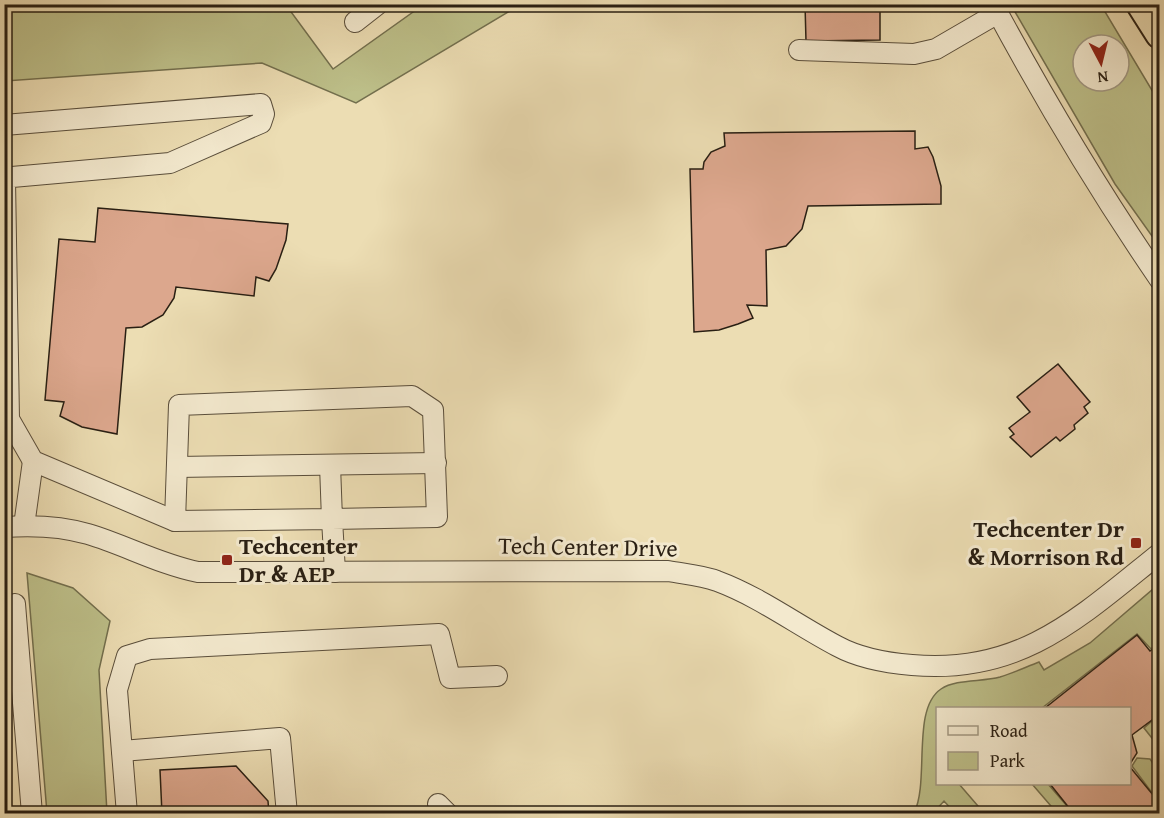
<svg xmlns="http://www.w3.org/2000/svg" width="1164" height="818" font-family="'Gentium Book Plus',serif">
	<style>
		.green { fill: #bdbf89; stroke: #736f4e; stroke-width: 1.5; fill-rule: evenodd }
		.building { fill: #dca78d; stroke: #291f13; stroke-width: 1.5 }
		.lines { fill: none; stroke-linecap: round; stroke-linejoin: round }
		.minor-casing { stroke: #5a4e3b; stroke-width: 22 }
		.highway-casing { stroke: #291f13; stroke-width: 32 }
		.minor { stroke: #f3e9ce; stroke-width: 20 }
		.highway { stroke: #ecddb3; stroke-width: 28 }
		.poi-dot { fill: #8f2418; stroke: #f3e9ce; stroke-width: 2 }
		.labels { text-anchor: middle; stroke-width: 6; stroke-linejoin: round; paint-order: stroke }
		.poi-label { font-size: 24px; font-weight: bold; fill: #291f13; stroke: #f3e9ce; text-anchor: end }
		.street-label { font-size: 24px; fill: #291f13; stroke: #f3e9ce }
	</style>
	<rect width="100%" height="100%" fill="#ecddb3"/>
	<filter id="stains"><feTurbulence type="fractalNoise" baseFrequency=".00333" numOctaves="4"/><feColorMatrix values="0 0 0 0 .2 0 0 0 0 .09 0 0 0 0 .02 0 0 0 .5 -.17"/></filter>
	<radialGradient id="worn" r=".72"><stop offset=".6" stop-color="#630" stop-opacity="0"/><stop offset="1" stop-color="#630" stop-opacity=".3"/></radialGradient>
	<g class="green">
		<polygon points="5,4 286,5 333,69 423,5 520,5 356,103 262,63 5,81"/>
		<path d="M1011,5H1101L1159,102V246L1115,184ZM1083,45H1119V81H1083Z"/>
		<polygon points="27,573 73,588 110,621 99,670 107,813 47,813"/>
		<path d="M1159,584V605L1153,610L1159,619V645L1157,643L1151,649L1137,634L1042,708H938V784H959L984,813H955L944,801L933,813H914C930,781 911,709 941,689C956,679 982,682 1000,677C1013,673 1026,667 1039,662L1044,670L1090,643Z"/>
		<polygon points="1159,715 1159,736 1155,742 1144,728"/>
		<path d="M1137,758L1150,759C1161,774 1160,796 1159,813H1145L1159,802L1132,766Z"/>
		<polygon points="1032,784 1048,784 1073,813 1057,813"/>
	</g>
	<g class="building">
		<polygon points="805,4 880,4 880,40 806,41"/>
		<polygon points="915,131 915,149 928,147 933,157 941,186 941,204 808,206 802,229 786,246 766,250 767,306 747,305 753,318 738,324 719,330 694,332 690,169 703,169 704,162 711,152 725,146 724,133"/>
		<polygon points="98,208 288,224 286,240 276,269 269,281 256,277 254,296 176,287 174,298 163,315 142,327 126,328 117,434 82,427 60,416 64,402 45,400 59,239 95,242"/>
		<polygon points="1058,364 1090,402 1084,407 1088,413 1074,425 1075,429 1060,441 1056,437 1031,457 1010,437 1014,434 1009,428 1030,412 1017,397"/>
		<polygon points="1137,635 1150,651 1157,646 1160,648 1160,685 1154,690 1160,696 1160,714 1132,735 1137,753 1130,764 1130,708 1045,708"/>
		<polygon points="236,766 268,801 269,814 162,814 160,770"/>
		<polygon points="1130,767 1158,801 1143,814 1074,814 1050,784 1130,784"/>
	</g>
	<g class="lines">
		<g class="minor-casing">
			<g id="minor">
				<path d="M993,4C1044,99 1099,191 1160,280"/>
				<polyline points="355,22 378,4"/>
				<polyline points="799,50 914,54 936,49 998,13"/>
				<polyline points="4,125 261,104 264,114 261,123 170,163 12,177 5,180 9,419 33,461 175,521"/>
				<polyline points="330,465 332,519 175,521 179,405 412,396 433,410 437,517 332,519 335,572"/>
				<polyline points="177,467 436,463"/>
				<polyline points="24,526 33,461"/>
				<path d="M4,527C32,525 61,526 88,534C125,545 159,564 198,572L668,571C684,574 702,575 717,581C760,597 797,625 837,646C859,658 887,663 912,665C1021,675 1080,617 1160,553"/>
				<polyline points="15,604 32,814"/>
				<polyline points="122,751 280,738 287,814"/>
				<polyline points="438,804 448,814"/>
				<polyline points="127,814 117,690 127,656 150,649 439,634 450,678 497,676"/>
			</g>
		</g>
		<g class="highway-casing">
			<polyline id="highway" points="1141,4 1160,34"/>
		</g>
		<use href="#minor" class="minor"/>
		<use href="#highway" class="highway"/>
	</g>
	<g class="poi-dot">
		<rect x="1130" y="537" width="12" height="12" rx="3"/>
		<rect x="221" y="554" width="12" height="12" rx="3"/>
	</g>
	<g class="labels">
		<g class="poi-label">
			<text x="1124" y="537">Techcenter Dr<tspan x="1124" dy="28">&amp; Morrison Rd</tspan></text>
			<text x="239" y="554" text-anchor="start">Techcenter<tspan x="239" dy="28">Dr &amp; AEP</tspan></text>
		</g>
		<g class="street-label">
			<text transform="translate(588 547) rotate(1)" y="8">Tech Center Drive</text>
		</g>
	</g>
	<rect width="1164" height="818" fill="none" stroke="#ecddb3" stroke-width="24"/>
	<rect x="6" y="6" width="1152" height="806" fill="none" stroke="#291f13" stroke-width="3"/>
	<rect x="12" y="12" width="1140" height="794" fill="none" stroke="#291f13" stroke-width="1.5"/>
	<rect x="936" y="707" width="195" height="78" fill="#f3e9ce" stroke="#a29883" stroke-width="1.5"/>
	<rect x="948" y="726" width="30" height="9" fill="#f3e9ce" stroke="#a29883" stroke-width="1.5"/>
	<text x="990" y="737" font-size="18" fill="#291f13">Road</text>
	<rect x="948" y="752" width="30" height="18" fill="#bdbf89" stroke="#a29883" stroke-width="1.5"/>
	<text x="990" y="767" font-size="18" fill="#291f13">Park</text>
	<g transform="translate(1101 63) rotate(173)"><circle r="28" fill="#f3e9ce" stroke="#a29883" stroke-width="1.5"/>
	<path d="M0-4.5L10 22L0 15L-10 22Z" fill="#8f2418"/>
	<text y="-9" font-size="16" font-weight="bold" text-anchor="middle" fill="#291f13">N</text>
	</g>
	<rect width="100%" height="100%" filter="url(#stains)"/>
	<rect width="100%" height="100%" fill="url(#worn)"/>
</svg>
